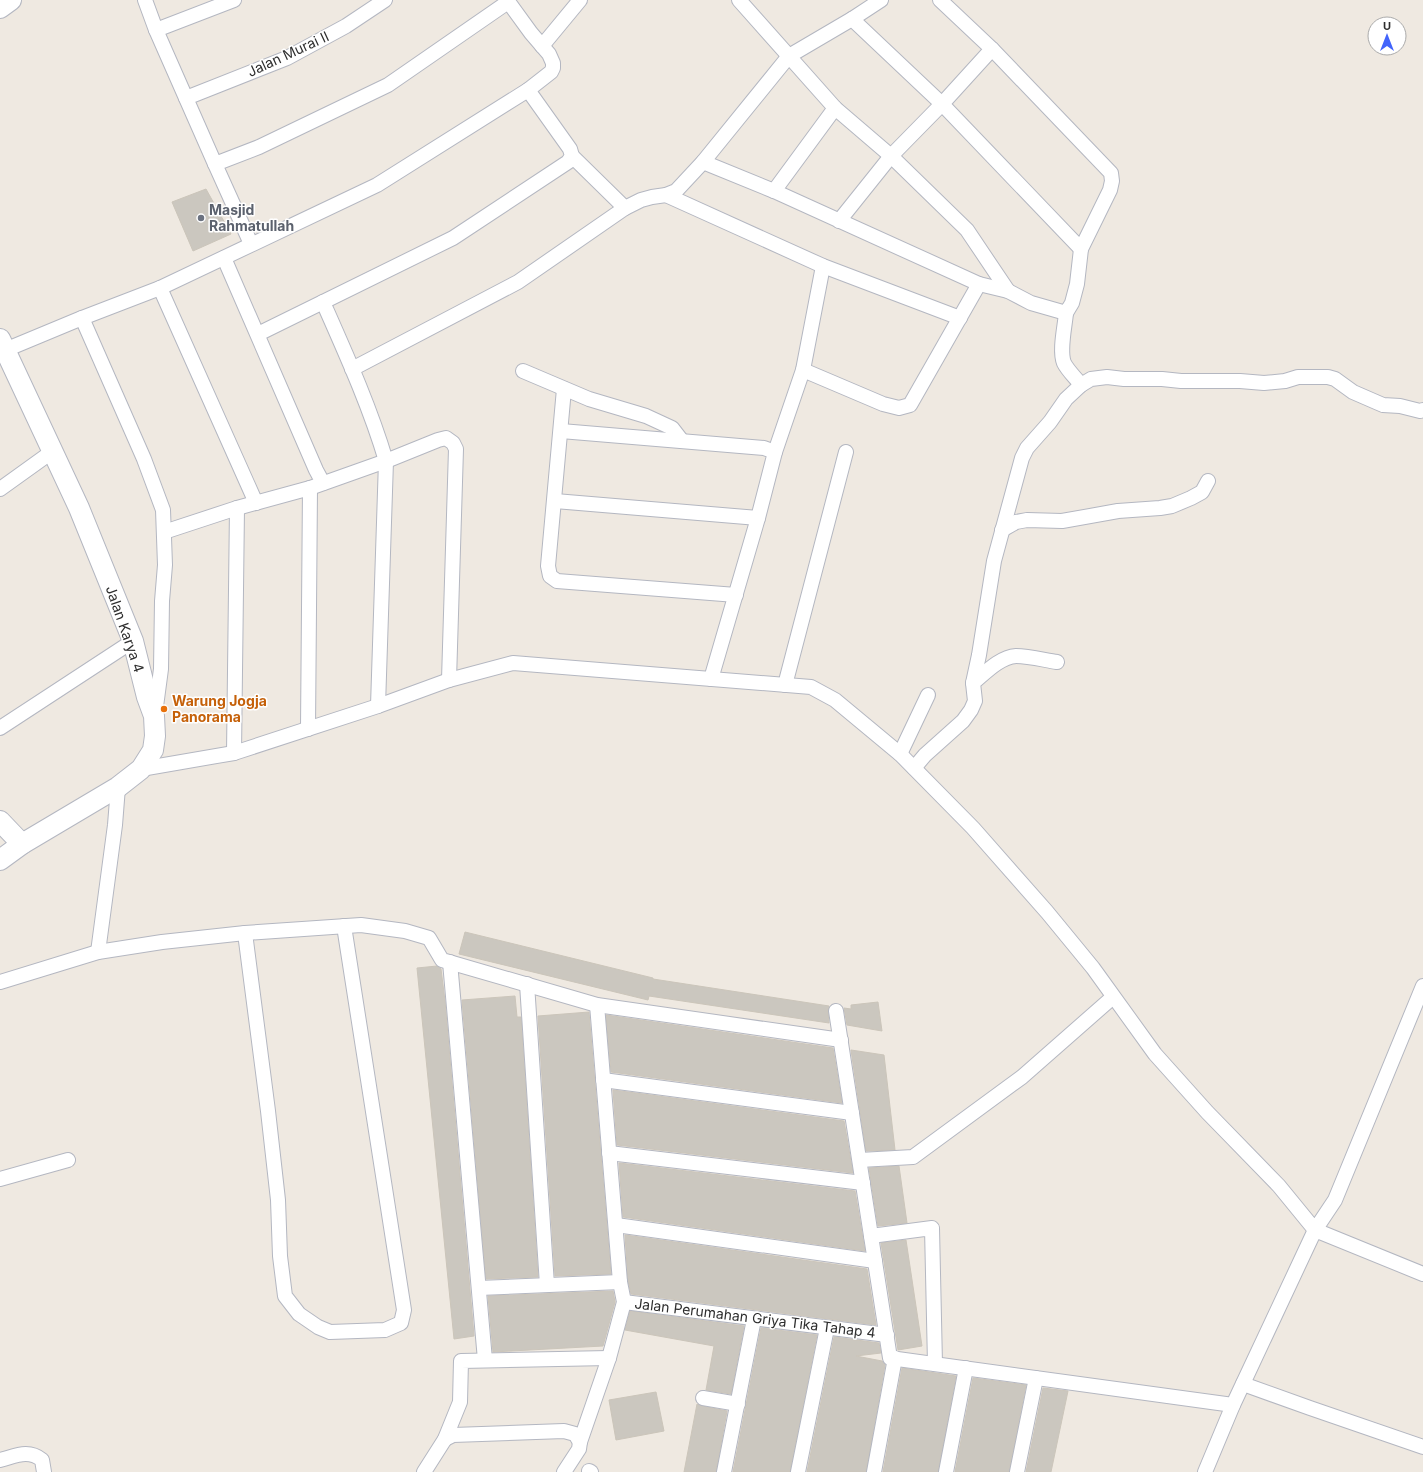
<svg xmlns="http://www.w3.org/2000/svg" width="1423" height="1472" font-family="Inter,sans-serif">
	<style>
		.building { fill: #cbc7bf; stroke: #cbc5ba }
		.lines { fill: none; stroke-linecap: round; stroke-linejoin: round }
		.street-casing { stroke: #b4b7c1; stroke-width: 16 }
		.secondary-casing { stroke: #b4b7c1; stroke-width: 22 }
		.street { stroke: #fff; stroke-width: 14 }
		.secondary { stroke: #fff; stroke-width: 20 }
		.worship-dot { fill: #6b7280; stroke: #fff; stroke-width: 1.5 }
		.food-dot { fill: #e8710a; stroke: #fff; stroke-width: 1.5 }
		.labels { text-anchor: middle; stroke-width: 3; stroke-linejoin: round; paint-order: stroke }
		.street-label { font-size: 14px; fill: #2e2e2e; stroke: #fff }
		.worship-label { font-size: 14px; font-weight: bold; fill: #5b616d; stroke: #fff; text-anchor: start }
		.food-label { font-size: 14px; font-weight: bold; fill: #c56008; stroke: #fff; text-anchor: start }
	</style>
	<rect width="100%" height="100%" fill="#efe9e1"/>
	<g class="building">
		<polygon points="206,189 231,234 193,251 172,202"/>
		<polygon points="465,932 653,978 653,979 829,1006 828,1012 829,1023 649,996 648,1000 459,954"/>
		<polygon points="437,966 441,969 445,1001 474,1336 454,1339 417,968"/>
		<polygon points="515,996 517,1017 521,1017 538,1277 486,1279 462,1000"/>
		<polygon points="878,1002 882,1031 847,1025 844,1008 851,1009 851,1005"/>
		<polygon points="589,1012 611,1274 555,1276 538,1016"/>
		<polygon points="606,1015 833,1048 842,1103 611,1072"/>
		<polygon points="851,1050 884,1055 895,1150 866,1151"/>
		<polygon points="613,1090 844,1121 853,1173 617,1145"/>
		<polygon points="619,1163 855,1191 865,1251 623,1217"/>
		<polygon points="899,1166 907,1223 878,1226 869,1168"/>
		<polygon points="625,1235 867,1269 876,1325 631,1294 628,1281"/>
		<polygon points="906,1240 922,1346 898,1350 881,1243"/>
		<polygon points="613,1291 615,1302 603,1346 493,1352 488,1296"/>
		<polygon points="630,1311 744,1326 731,1394 706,1390 714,1346 625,1330"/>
		<polygon points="761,1328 817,1335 790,1472 733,1472"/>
		<polygon points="834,1337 879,1343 881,1353 856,1356 882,1361 885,1365 866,1472 807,1472"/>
		<polygon points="902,1368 956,1376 938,1472 883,1472"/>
		<polygon points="973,1378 1026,1385 1009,1472 955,1472"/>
		<polygon points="1043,1388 1068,1391 1051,1472 1026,1472"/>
		<polygon points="656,1392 664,1431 616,1440 609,1400"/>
		<polygon points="697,1404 702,1406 727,1411 716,1472 684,1472"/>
	</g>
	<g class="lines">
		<g class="street-casing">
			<g id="street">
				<polyline points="145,0 156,30 215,164 259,147 388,85 508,2"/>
				<polyline points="739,0 835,108 891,156 967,230 1008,291"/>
				<polyline points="852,19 881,0"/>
				<polyline points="156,30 234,0"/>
				<polyline points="542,46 580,0"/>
				<polyline points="992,49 942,104 1081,249"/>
				<polyline points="186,98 287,58 346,26 385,0"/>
				<polyline points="703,162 774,191 979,284 1008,291 1031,303 1066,313 1072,303 1077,284 1081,249 1110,190 1112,181 1111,173 992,49 940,0"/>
				<polyline points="215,164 251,244"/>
				<polyline points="774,191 835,108"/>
				<polyline points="666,195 823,266 960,318"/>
				<polyline points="625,208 641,200 652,197 666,195 676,191 703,162 789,56 852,19 942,104 891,156 839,221"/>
				<polyline points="224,258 316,470 323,483"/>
				<polyline points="160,288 256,503"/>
				<path d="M323,302C346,354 370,407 386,461L378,706"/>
				<path d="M1066,313C1065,326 1059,351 1064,363C1068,371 1076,378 1081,385"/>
				<polyline points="82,318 144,459 163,510 165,565 162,601 161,669 155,714"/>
				<polyline points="258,334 453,238 568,162 572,156 570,149 528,90"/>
				<polyline points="5,350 82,318 160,288 377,185 528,90 551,72 553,68 553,63 549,54 531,33 507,0"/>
				<polyline points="352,369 518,282 625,208 572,156"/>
				<polyline points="803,370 883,404 899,408 910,405 979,284"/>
				<polyline points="523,371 589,399 646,416 672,428 682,441"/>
				<polyline points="564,389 548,566 550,576 557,581 736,595"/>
				<polyline points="561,431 764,448 775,452 758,518 711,679"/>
				<polyline points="775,452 803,370 823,266"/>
				<polyline points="0,489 53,451"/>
				<polyline points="555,501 758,518"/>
				<polyline points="1002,530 1016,522 1027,520 1062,521 1118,511 1160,508 1172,506 1191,498 1202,492 1208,481"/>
				<polyline points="164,532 237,508 310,488 386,461 438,440 446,438 453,443 456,449 449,680"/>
				<polyline points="973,683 979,655 994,561 1022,458 1027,448 1050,422 1066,399 1081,385 1091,379 1107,377 1124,379 1162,379 1181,381 1240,381 1264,383 1285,381 1298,377 1328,377 1335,379 1353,392 1376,402 1383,405 1400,406 1420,411 1423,410"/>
				<polyline points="785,685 846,452"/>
				<polyline points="0,728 133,641"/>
				<polyline points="308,729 310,488"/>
				<polyline points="234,753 237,508"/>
				<polyline points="900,754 928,695"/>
				<path d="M914,768L925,755L963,721L971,710L975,701L973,683C985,673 1000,657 1016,656C1029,656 1044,660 1057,662"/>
				<polyline points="141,769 234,753 378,706 449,680 513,663 811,687 835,700 900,754 973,828 1047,912 1093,968 1155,1054 1207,1112 1279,1186 1315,1230 1335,1200 1423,986"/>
				<polyline points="245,933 268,1111 278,1200 280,1256 285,1296 299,1314 318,1327 330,1332 385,1330 401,1323 404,1310 344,926"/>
				<polyline points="98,952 115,825 118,787"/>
				<polyline points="450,962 485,1360"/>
				<polyline points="0,982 98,952 162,942 245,933 361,925 405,931 429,938 442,960 597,1005 841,1040"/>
				<polyline points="527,984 547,1285"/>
				<polyline points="836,1011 890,1358 1233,1405"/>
				<polyline points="603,1080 852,1113"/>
				<polyline points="609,1153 863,1183"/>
				<polyline points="860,1160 913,1157 1022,1077 1113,997"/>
				<polyline points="0,1179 68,1160"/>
				<polyline points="616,1225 875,1261"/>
				<polyline points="871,1236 932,1228 935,1364"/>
				<polyline points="479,1288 620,1282"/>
				<polyline points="624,1302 887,1335"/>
				<polyline points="1243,1384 1310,1408 1423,1447"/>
				<polyline points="703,1398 738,1404"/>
				<polyline points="445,1439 453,1435 564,1431 575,1434 580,1442"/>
				<path d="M0,1460C16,1456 28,1449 42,1460L44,1472"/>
				<polyline points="589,1471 591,1472"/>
				<polyline points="424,1472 445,1439 460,1402 461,1361 609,1358"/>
				<polyline points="564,1472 579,1449 580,1442 609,1358 624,1302 620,1282 597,1005"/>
				<polyline points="724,1472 754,1319"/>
				<polyline points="798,1472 827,1328"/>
				<polyline points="874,1472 895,1358"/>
				<polyline points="946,1472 966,1368"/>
				<polyline points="1017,1472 1036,1378"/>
				<polyline points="1205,1472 1233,1405 1315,1230 1423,1274"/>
			</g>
		</g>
		<g class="secondary-casing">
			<g id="secondary">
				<polyline points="0,8 11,0"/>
				<polyline points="0,339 79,508 133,641 147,697 154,716 155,736 153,750 141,769 118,787 22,844 0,860"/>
				<polyline points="0,821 22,844"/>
			</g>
		</g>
		<use href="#street" class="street"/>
		<use href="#secondary" class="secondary"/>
	</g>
	<circle class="worship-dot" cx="201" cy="218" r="4"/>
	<circle class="food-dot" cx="164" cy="709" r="4"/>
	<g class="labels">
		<g class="street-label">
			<text transform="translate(288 54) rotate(-25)" y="5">Jalan Murai II</text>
			<text transform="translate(125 629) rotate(71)" y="5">Jalan Karya 4</text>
			<text transform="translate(755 1318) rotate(7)" y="5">Jalan Perumahan Griya Tika Tahap 4</text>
		</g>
		<g class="worship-label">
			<text x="209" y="215">Masjid<tspan x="209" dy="16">Rahmatullah</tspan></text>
		</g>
		<g class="food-label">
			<text x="172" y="706">Warung Jogja<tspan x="172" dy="16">Panorama</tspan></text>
		</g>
	</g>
	<g transform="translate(1387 36)"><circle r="19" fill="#ffffff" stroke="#ababab"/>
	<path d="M0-3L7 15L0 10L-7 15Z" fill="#4264fb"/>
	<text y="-6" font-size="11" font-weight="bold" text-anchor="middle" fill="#2e2e2e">U</text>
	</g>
</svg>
